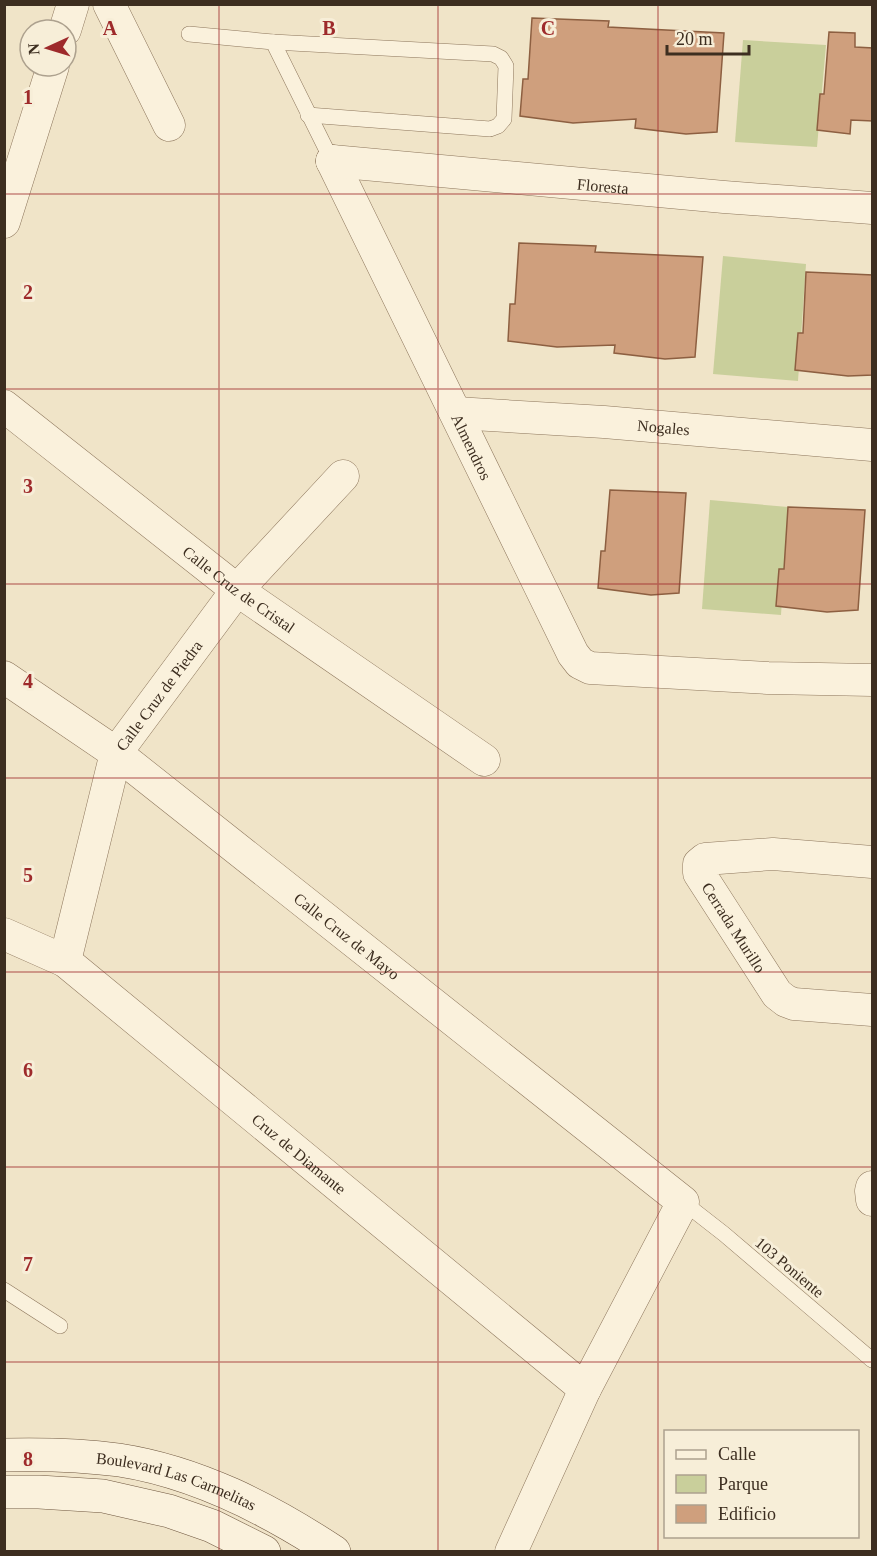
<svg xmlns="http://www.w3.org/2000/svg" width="877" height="1556" font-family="Georgia,serif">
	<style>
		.green { fill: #c9cf9b }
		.building { fill: #cf9f7d; stroke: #8d5f41; stroke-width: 1.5 }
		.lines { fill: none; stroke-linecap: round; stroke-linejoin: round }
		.service-casing { stroke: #8d765c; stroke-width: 16 }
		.minor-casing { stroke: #8d765c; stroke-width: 33 }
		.secondary-casing { stroke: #6f573f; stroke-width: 34 }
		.service { stroke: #faf1dc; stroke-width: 15 }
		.minor { stroke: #faf1dc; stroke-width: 32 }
		.secondary { stroke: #faf1dc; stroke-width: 33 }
		.grid { fill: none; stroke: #9e2a2b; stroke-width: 1.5; stroke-opacity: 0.55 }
		.labels { text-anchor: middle; stroke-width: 6; stroke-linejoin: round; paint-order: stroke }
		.street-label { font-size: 16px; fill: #3d2e20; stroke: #f7eed8 }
		.grid-label { font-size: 20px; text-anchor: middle; font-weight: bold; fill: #9e2a2b; stroke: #f7eed8; stroke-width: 6; stroke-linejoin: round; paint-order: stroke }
	</style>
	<rect width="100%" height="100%" fill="#f0e4c8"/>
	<g class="green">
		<polygon points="743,40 826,45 817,147 735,142"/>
		<polygon points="723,256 806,264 798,381 713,374"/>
		<polygon points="710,500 788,507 781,615 702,609"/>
	</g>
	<g class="building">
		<polygon points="532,18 609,21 608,27 724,33 717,132 686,134 635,128 636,119 573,123 520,116 523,79 528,79"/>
		<polygon points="829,32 855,33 855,47 873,48 873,121 851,120 850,134 817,130 820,94 824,94"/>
		<polygon points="519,243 596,246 595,252 703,257 695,357 665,359 614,353 615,345 557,347 508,341 510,304 515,304"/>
		<polygon points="806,272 873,275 873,375 848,376 795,370 798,333 803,333"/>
		<polygon points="610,490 686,493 679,593 651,595 598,588 601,551 605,551"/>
		<polygon points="788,507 865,510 858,610 827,612 776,606 779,569 784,569"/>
	</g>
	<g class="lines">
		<g class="service-casing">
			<g id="service">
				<polyline points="189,34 273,42 332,161"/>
				<polyline points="273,42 493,54 501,58 506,66 504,119 498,126 490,129 308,115"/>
				<polyline points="683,1202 724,1234 872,1360"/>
				<polyline points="4,1290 60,1326"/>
			</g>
		</g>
		<g class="minor-casing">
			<g id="minor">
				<polyline points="109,4 169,125"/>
				<polyline points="65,30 73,4"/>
				<path id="s1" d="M332,161L573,654L580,663L590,668L768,678L872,680"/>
				<path id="s2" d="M332,161L724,197L872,208"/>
				<polyline points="4,222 53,66"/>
				<path id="s3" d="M4,406L237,590L484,760"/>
				<path id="s4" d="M456,413L604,422L872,445"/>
				<path id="s5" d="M4,677L116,753L683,1202L585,1389L511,1552"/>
				<path id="s6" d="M872,862L773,854L705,859L699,864V873L777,994L786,1001L794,1004L872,1010"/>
				<path id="s7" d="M4,934L65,961L585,1389"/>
				<path id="s8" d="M65,961L116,753L237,590L343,476"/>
				<polyline points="872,1187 871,1191 872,1200"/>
			</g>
		</g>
		<g class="secondary-casing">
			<g id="secondary">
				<path id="s9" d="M4,1455C43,1454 81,1455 119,1460C197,1472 269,1509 334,1552"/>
				<polyline points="4,1492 39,1492 103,1496 169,1511 212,1526 264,1552"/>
			</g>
		</g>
		<use href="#service" class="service"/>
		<use href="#minor" class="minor"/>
		<use href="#secondary" class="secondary"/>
	</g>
	<path class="grid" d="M219,4V1552M438,4V1552M658,4V1552M4,194H872M4,389H872M4,584H872M4,778H872M4,972H872M4,1167H872M4,1362H872"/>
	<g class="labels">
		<g class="street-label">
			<text dy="6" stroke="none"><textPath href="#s2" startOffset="272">Floresta</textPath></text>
			<text dy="6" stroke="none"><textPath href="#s4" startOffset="208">Nogales</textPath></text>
			<text dy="6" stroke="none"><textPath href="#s1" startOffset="318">Almendros</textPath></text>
			<text dy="6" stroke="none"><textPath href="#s3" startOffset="298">Calle Cruz de Cristal</textPath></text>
			<text dy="6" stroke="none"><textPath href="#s8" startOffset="286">Calle Cruz de Piedra</textPath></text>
			<text dy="6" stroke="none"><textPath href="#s6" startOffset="249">Cerrada Murillo</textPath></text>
			<text dy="6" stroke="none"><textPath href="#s5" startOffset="430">Calle Cruz de Mayo</textPath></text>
			<text dy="6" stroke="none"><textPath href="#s7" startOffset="370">Cruz de Diamante</textPath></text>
			<text transform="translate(790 1267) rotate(40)" y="6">103 Poniente</text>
			<text dy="6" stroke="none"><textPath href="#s9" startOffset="176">Boulevard Las Carmelitas</textPath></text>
		</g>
	</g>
	<g class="grid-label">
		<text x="110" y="35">A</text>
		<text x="329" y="35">B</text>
		<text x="548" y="35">C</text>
		<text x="28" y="104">1</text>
		<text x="28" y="299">2</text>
		<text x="28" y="493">3</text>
		<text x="28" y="688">4</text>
		<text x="28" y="882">5</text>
		<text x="28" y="1077">6</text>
		<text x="28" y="1271">7</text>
		<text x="28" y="1466">8</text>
	</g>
	<rect width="877" height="1556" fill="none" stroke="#3d2e20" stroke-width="12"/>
	<rect x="664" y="1430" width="195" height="108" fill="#f7eed8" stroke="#ada18e" stroke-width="1.5"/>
	<rect x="676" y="1450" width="30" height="9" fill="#faf1dc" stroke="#ada18e" stroke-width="1.5"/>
	<text x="718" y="1460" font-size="18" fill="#3d2e20">Calle</text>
	<rect x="676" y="1475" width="30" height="18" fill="#c9cf9b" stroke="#ada18e" stroke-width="1.5"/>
	<text x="718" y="1490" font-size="18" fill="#3d2e20">Parque</text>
	<rect x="676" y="1505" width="30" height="18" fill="#cf9f7d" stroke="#ada18e" stroke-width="1.5"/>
	<text x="718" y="1520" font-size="18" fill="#3d2e20">Edificio</text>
	<g transform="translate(48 48) rotate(266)"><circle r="28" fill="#f7eed8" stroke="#ada18e" stroke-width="1.5"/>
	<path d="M0-4.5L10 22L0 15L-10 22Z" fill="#9e2a2b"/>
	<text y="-9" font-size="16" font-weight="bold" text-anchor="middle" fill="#3d2e20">N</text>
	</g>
	<path d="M667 45v9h82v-9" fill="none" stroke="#3d2e20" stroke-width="3"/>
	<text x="676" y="45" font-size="18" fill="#3d2e20" stroke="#f7eed8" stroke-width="4.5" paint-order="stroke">20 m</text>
</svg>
